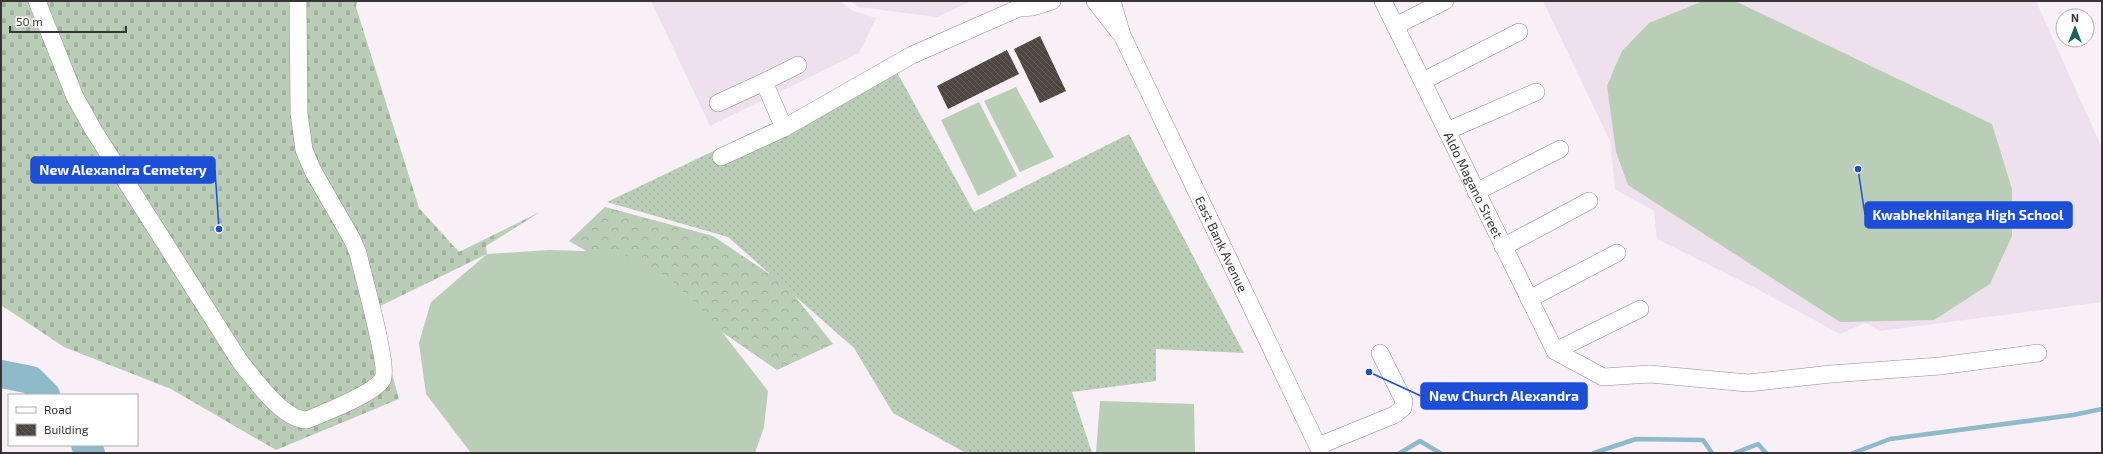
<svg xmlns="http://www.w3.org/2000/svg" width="2103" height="454" font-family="'Exo 2',sans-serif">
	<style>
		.built { fill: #efe0ee }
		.grass { fill: url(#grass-dots) }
		.forest { fill: url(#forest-crowns) }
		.cemetery { fill: url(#cemetery-stones) }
		.pitch { fill: #bacdb6 }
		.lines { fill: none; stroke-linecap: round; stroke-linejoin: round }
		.stream { stroke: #8ebac9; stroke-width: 4.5 }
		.river { stroke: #8ebac9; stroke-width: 28 }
		.building { fill: url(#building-back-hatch) }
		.minor-casing { stroke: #948b93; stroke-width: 18 }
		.minor { stroke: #fff; stroke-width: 17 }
		.labels { text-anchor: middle; stroke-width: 4; stroke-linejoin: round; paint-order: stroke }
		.street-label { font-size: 13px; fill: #373336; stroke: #fff }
		.leader { fill: none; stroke: #1d4ed8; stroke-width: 1.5 }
		.callout-dot { fill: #1d4ed8; stroke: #fff; stroke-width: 1.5 }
		.callout { fill: #1d4ed8; stroke: #1d4ed8; stroke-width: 1.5 }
		.callout-label { font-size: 14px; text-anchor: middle; font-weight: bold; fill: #fff }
	</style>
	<defs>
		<pattern id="grass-dots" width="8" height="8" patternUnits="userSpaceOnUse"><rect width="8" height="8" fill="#bacdb6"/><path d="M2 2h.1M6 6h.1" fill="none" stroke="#a0b09d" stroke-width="1.8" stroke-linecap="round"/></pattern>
		<pattern id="forest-crowns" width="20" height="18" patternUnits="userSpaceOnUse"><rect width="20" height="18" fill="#bacdb6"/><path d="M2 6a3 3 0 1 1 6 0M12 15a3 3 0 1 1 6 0" fill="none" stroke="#a0b09d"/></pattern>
		<pattern id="cemetery-stones" width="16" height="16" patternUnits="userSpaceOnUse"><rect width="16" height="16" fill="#bacdb6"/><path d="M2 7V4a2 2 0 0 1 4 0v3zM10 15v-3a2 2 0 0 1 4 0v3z" fill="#a0b09d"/></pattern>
		<pattern id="building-back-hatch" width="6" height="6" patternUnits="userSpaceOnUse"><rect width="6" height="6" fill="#4e4640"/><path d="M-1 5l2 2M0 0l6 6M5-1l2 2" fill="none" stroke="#655f5a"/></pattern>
	</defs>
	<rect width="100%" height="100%" fill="#f8eff7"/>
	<g class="built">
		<polygon points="651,1 840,1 853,11 876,18 859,53 710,126"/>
		<polygon points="850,1 971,1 937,17 858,7"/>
		<polygon points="1543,1 2036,1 2102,148 2102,302 1880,331 1865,323 1840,334 1759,290 1657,239 1654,211 1615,189 1610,141"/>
	</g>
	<polygon class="grass" points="893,65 974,212 1129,134 1244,353 1156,349 1156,381 1072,392 1092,453 966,453 893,413 854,348 728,237 607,202"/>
	<polygon class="forest" points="605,207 713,236 786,285 833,344 777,370 680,303 620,271 569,241"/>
	<polygon class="cemetery" points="1,1 357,1 356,7 419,208 459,252 540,212 486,246 487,254 374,309 399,399 276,450 171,389 64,347 1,305"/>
	<g class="pitch">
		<polygon points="1703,1 1735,1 1992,124 2012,189 2012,236 1990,284 1934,320 1840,322 1628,185 1616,152 1607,86 1615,67 1622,51 1649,23"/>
		<polygon points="1016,87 1054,157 1020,172 984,101"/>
		<polygon points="979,102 1017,176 978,196 941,120"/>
		<polygon points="549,250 619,252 668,277 715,323 768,391 764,427 755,453 471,453 426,394 419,343 431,302 487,254"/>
		<polygon points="1100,401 1194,404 1195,453 1096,453"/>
	</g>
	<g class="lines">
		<g class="stream">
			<polyline points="1400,453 1420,441 1440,453"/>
			<polyline points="1594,453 1636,439 1703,440 1712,453"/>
			<polyline points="1735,453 1758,444 1766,453"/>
			<polyline points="1853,453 1890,439 2073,415 2102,409"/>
		</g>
		<g class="river">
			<polyline points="1,374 31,380 46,395"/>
			<polyline points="85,445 91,453"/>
		</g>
	</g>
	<g class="building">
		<polygon points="1040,36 1066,91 1040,103 1014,49"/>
		<polygon points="1007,50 1019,74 948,109 937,86"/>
	</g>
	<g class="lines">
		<g class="minor-casing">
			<g id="minor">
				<path d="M37,1L75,97L94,131L241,363C256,381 283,420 307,420C325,412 372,395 382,380C390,369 362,272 358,253L352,239L313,171L304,150L299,113L298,1"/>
				<polyline points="1095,1 1119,32"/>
				<path id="s1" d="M1112,1L1122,35L1321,453"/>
				<path id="s2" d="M1383,1L1555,351L1603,377L1650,374L1748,383L1831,374L1940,366L2038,353"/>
				<polyline points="1395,26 1445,1"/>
				<polyline points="1423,81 1519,32"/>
				<polyline points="718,103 764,82"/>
				<polyline points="784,128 764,82 798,65"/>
				<polyline points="1447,131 1536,92"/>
				<polyline points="721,157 784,128 912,55 1019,8 1033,7 1052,1"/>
				<polyline points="1476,192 1560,149"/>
				<polyline points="1503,247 1589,201"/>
				<polyline points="1529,299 1617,253"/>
				<polyline points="1555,351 1640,309"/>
				<polyline points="1318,446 1394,415 1403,408 1404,401 1380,353"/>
			</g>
		</g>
		<use href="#minor" class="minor"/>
	</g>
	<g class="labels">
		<g class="street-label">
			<text dy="5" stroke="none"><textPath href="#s2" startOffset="205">Aldo Magano Street</textPath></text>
			<text dy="5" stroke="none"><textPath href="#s1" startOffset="267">East Bank Avenue</textPath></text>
		</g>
	</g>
	<path class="leader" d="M219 229L215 170M1858 169L1865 215M1369 372L1421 396"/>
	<g class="callout-dot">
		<circle cx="219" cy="229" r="4"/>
		<circle cx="1858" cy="169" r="4"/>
		<circle cx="1369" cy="372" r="4"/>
	</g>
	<g class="callout">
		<rect x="31" y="157" width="184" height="26" rx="4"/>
		<rect x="1865" y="202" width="207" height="26" rx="4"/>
		<rect x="1421" y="383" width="166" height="26" rx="4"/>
	</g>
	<g class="callout-label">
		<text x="123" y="175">New Alexandra Cemetery</text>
		<text x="1968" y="220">Kwabhekhilanga High School</text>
		<text x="1504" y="401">New Church Alexandra</text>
	</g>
	<rect width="2103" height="454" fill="none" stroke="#373336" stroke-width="4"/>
	<rect x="8" y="394" width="130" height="52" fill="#ffffff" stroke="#afadaf"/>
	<rect x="16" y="407" width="20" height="6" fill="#ffffff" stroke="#afadaf"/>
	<text x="44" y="414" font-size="12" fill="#373336">Road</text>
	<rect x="16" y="424" width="20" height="12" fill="url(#building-back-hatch)" stroke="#afadaf"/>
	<text x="44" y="434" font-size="12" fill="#373336">Building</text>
	<g transform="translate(2075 28)"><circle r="19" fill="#ffffff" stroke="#afadaf"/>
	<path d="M0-3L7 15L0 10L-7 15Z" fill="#1b6459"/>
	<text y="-6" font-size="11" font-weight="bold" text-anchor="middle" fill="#373336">N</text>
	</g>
	<path d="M10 26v6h116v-6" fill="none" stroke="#373336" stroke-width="2"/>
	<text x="16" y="26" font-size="12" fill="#373336" stroke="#ffffff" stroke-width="3" paint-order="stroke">50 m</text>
</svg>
